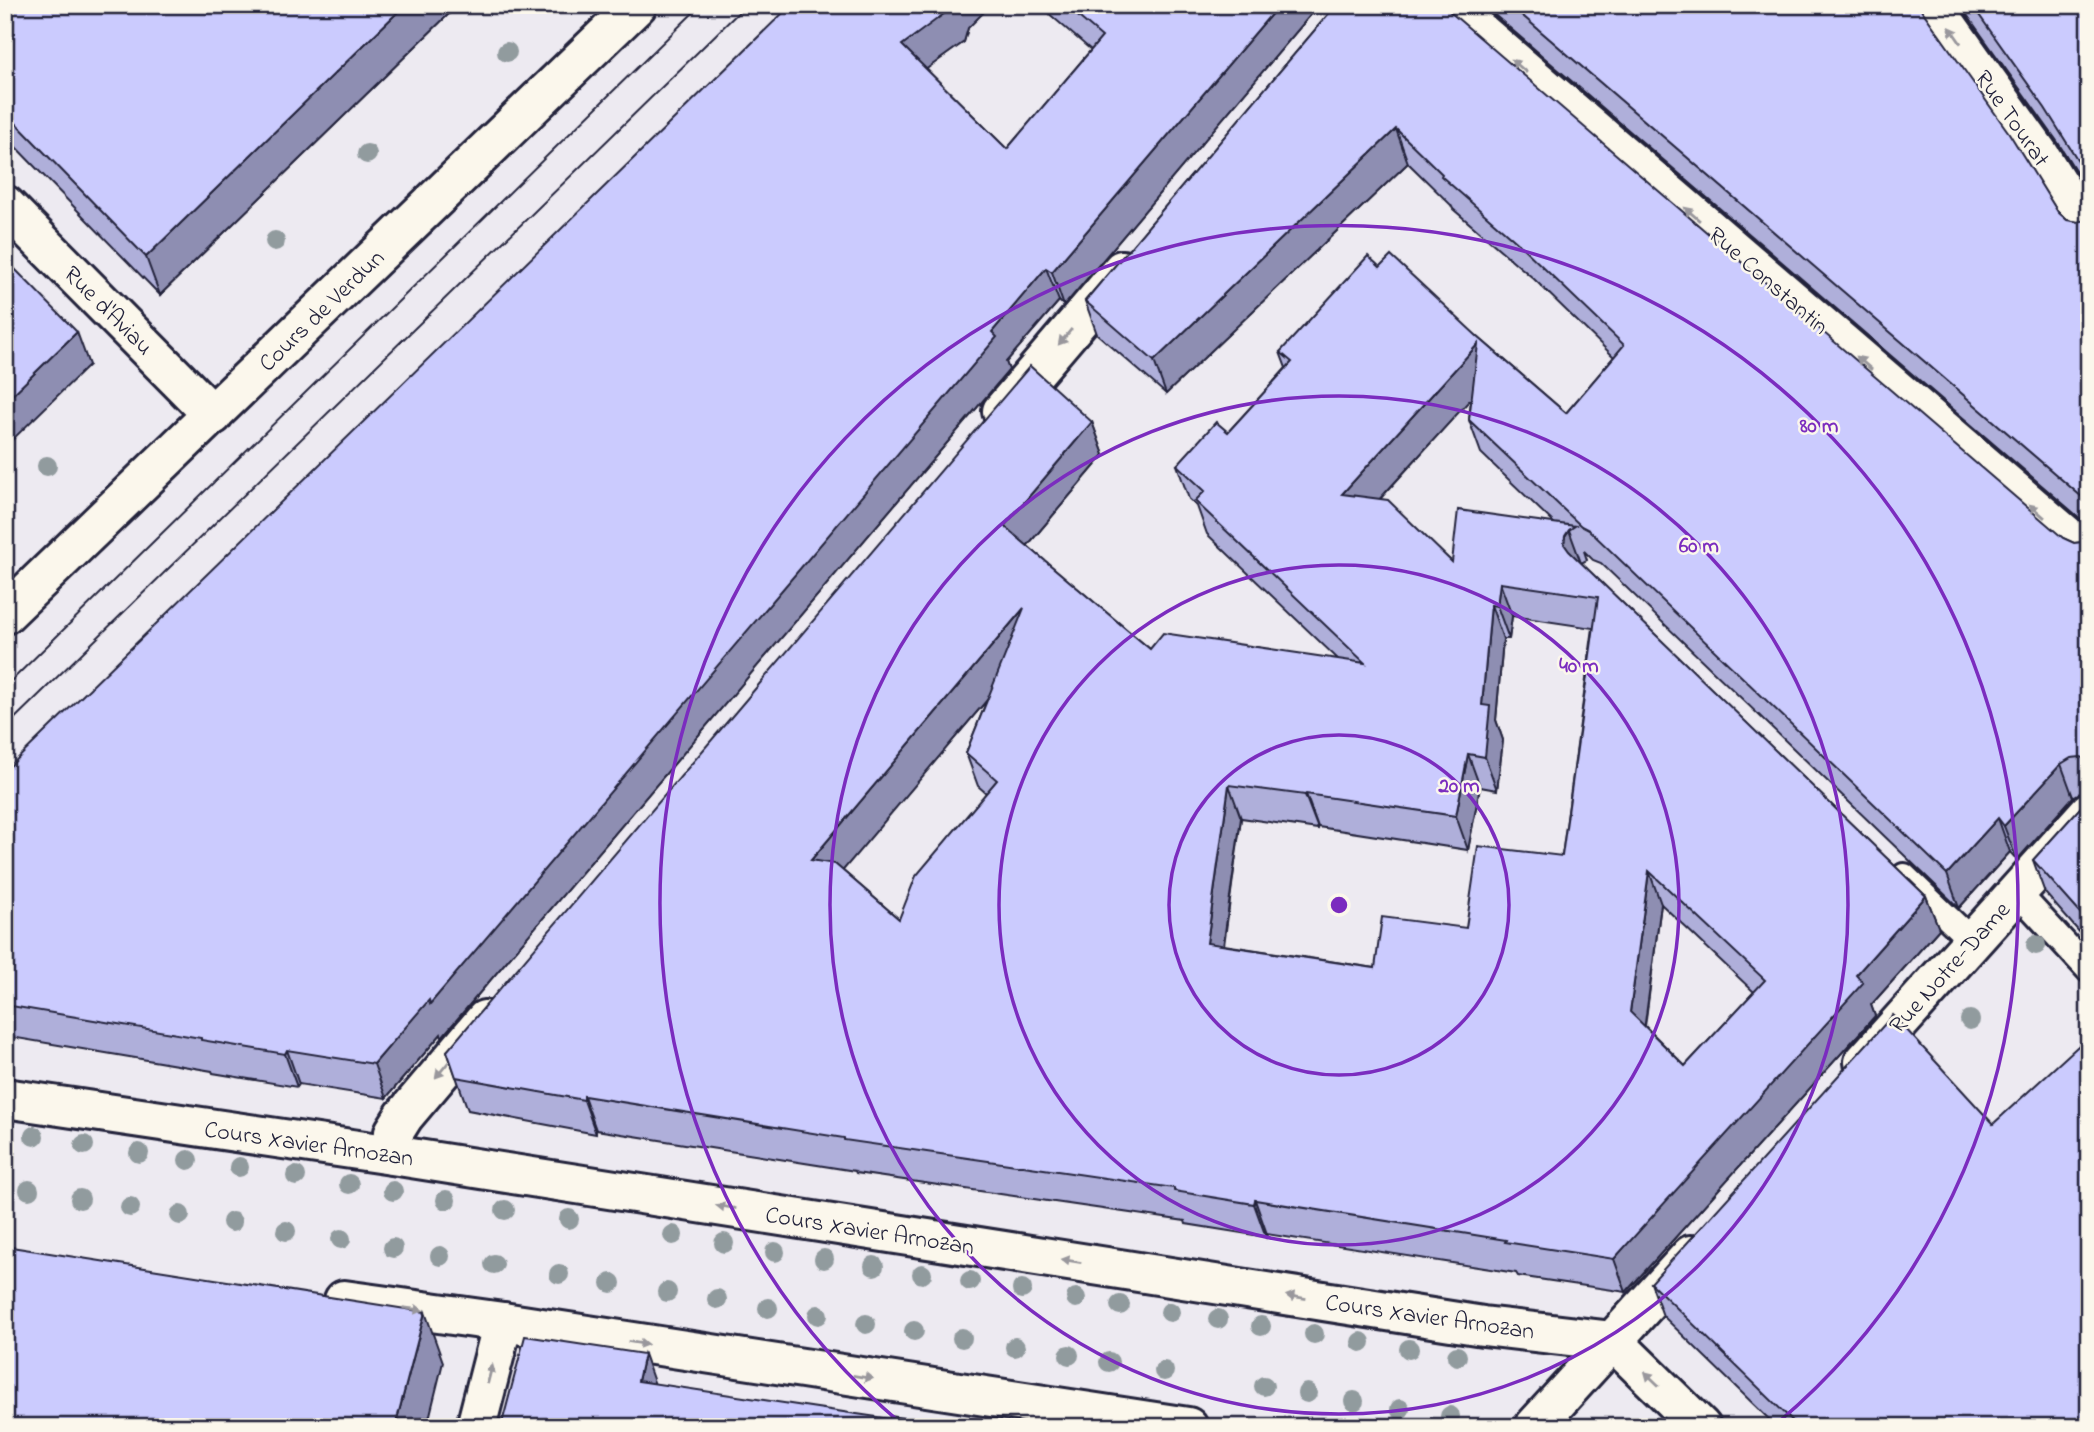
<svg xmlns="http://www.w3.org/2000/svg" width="2094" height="1432" font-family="'Indie Flower',sans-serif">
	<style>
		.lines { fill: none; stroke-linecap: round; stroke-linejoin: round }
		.lane-casing { stroke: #22223b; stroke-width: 30 }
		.street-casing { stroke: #22223b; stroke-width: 44 }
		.secondary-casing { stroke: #22223b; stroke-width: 44 }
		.lane { stroke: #fbf7ec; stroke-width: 24 }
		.street { stroke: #fbf7ec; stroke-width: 38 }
		.secondary { stroke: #fbf7ec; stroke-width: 38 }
		.tram { stroke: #22223b; stroke-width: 2 }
		.tree { fill: #919b9e }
		.wall { fill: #afafda; stroke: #22223b; stroke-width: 2; fill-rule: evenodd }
		.shaded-wall { fill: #8e8eb2; stroke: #22223b; stroke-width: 2 }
		.building { fill: #cbcbfe; stroke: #22223b; stroke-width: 2; fill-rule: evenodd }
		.oneway { fill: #99979c }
		.ring { fill: none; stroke: #7b2cbf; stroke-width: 3.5 }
		.labels { text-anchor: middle; stroke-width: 5; stroke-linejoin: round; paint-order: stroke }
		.street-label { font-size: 24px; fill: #22223b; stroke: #fbf7ec }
		.centre { fill: #7b2cbf; stroke: #fbf7ec; stroke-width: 3.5 }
		.ring-label { font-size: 21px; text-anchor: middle; font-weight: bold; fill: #7b2cbf; stroke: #fbf7ec; stroke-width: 5; stroke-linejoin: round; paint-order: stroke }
	</style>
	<rect width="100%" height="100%" fill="#edeaf1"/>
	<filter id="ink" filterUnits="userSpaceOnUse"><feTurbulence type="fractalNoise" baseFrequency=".0143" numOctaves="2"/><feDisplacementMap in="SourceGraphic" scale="14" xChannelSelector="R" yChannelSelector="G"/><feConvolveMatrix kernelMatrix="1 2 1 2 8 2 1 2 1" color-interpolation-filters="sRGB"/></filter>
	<g filter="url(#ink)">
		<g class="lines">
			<g class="lane-casing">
				<g id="lane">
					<polyline points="1904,876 1972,941"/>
					<polyline points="2017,892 2089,970"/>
				</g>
			</g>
			<g class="street-casing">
				<g id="street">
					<polyline points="1449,5 2089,555"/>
					<polyline points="1933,5 2039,154 2089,234"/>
					<polyline points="1002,411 1122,270"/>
					<polyline points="1864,1062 2089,812"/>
					<polyline points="5,1098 392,1155 1483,1326 1613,1341 1701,1427"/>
					<polyline points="392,1155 394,1132 404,1116 485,1020"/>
					<polyline points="344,1300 503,1322 1188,1427"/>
					<polyline points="476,1427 503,1322"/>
					<polyline points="1534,1427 1691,1255"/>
				</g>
			</g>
			<g class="secondary-casing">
				<g id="secondary">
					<polyline points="5,205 213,415"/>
					<polyline points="5,614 637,5"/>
				</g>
			</g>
			<use href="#lane" class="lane"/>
			<use href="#street" class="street"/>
			<use href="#secondary" class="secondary"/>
			<g class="tram">
				<polyline points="5,687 701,5"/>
				<polyline points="5,728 746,5"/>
			</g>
		</g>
		<g class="tree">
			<circle cx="507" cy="52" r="10"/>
			<circle cx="367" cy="154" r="10"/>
			<circle cx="275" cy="241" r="10"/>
			<circle cx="47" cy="466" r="10"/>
			<circle cx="2036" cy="945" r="10"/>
			<circle cx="1970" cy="1020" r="10"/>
			<circle cx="34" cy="1136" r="10"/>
			<circle cx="84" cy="1145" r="10"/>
			<circle cx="139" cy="1153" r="10"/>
			<circle cx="188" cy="1160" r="10"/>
			<circle cx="239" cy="1167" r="10"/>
			<circle cx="296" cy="1176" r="10"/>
			<circle cx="349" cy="1184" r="10"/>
			<circle cx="29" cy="1190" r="10"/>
			<circle cx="393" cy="1191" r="10"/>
			<circle cx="80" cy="1199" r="10"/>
			<circle cx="446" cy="1200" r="10"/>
			<circle cx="130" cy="1207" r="10"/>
			<circle cx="505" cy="1210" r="10"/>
			<circle cx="180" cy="1215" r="10"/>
			<circle cx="569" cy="1219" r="10"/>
			<circle cx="232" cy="1222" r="10"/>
			<circle cx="286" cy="1231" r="10"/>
			<circle cx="673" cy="1235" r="10"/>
			<circle cx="341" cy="1239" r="10"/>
			<circle cx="724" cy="1243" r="10"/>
			<circle cx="393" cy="1248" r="10"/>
			<circle cx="775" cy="1252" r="10"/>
			<circle cx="440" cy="1256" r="10"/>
			<circle cx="824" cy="1259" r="10"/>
			<circle cx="494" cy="1264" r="10"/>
			<circle cx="874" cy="1266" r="10"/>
			<circle cx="559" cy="1274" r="10"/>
			<circle cx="922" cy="1274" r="10"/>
			<circle cx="970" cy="1281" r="10"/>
			<circle cx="611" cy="1283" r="10"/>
			<circle cx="1022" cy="1289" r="10"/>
			<circle cx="667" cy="1292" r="10"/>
			<circle cx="1076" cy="1298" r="10"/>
			<circle cx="717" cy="1299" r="10"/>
			<circle cx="1120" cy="1305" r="10"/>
			<circle cx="768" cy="1308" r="10"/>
			<circle cx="1170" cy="1312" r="10"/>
			<circle cx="818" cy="1315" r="10"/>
			<circle cx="1218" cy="1319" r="10"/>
			<circle cx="866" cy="1324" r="10"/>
			<circle cx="1261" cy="1326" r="10"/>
			<circle cx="914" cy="1331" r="10"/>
			<circle cx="1314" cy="1334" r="10"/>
			<circle cx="962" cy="1338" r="10"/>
			<circle cx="1361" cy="1342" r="10"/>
			<circle cx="1015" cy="1347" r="10"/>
			<circle cx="1409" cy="1349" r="10"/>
			<circle cx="1069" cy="1355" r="10"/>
			<circle cx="1457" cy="1356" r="10"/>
			<circle cx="1109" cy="1362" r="10"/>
			<circle cx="1164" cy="1371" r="10"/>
			<circle cx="1264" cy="1386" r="10"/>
			<circle cx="1307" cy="1393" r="10"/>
			<circle cx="1354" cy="1401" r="10"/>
			<circle cx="1400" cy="1409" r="10"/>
			<circle cx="1450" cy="1416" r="10"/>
		</g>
		<g class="wall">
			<polygon points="5,5 458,5 160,295 5,136"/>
			<polygon points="1039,5 1319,5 1064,306 1059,301 1006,362 1009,370 442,1037 441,1034 386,1098 299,1084 297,1087 213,1073 212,1071 5,1036 5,771 968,28 964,42 926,69 1007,149 1091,50"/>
			<path d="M1336,5L2063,538L2074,543L2083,542L2089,539V791H2083L2073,797L2017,860L2010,852L1959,908L1601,563L1593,560L1584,551L1587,560L1581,563L1926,896L1939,929L1871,1005L1875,1016L1626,1292L1518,1276L1516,1273L1267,1234L1266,1237L1186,1224L1185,1221L856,1173L855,1171L596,1130V1134L468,1110L447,1051L1092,422L1104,455L1027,546L1150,649L1338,659L1207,534L1197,506L1189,499L1177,465L1228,432L1286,368L1280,352L1380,267L1478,337L1566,413L1614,357L1534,279L1453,209L1451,205L1408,163L1166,394L1097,334L1085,301ZM1471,398L1469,420L1481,453L1555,524L1452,562L1380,499ZM1512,616L1593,628L1562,856L1466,928L1375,968L1224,945L1241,818L1318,829V827L1468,850L1480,787L1497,790L1503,740L1496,720L1503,639H1509ZM987,700L966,753L978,786L986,793L899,919L842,870ZM1661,904L1754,992L1685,1066L1645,1026Z"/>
			<polygon points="1483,5 1918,5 2058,212 2067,220 2078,222 2089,219 2089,526"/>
			<polygon points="1960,5 2089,5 2089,192 2057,141"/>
			<polygon points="2089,798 2089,943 2045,893 2033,860"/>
			<polygon points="1993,1124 2089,1427 1777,1427 1663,1316 1651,1283"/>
		</g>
		<g class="shaded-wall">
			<polygon points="405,5 458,5 160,295 146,257"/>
			<polygon points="953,5 991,5 968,28 964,42 914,78 902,45"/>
			<polygon points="1279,5 1319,5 1064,306 1052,272"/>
			<polygon points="1396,129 1408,163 1166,394 1154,361"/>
			<polygon points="1046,268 1059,301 1006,362 1009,370 442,1037 441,1034 386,1098 374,1064"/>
			<polygon points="77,332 89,365 5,447 5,402"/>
			<polygon points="1478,344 1490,378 1354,527 1342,494"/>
			<polygon points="1092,422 1104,455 1016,559 1004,526"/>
			<polygon points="1569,530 1581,563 1577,570 1564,544 1565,536"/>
			<polygon points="1500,583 1512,616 1509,639 1497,606"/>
			<polygon points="1491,605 1503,639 1496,720 1503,740 1497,790 1485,757 1482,705"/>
			<polygon points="1024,608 1036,642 823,894 811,860"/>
			<polygon points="1468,754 1480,787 1468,850 1456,816"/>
			<polygon points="2061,764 2073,797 2017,860 2004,826"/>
			<polygon points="1229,785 1241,818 1219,976 1207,943"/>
			<polygon points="1306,794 1318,827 1318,829 1305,795"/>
			<polygon points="1998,818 2010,852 1959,908 1947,874"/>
			<polygon points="1649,871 1661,904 1642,1045 1630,1012"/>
			<polygon points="1926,896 1939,929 1871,1005 1875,1016 1626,1292 1614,1259 1856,975"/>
			<polygon points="287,1050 299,1084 297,1087 285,1054"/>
			<polygon points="584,1096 596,1130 596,1134 584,1100"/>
			<polygon points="1255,1200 1267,1234 1266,1237 1254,1204"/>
			<polygon points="425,1312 443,1362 427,1427 395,1427"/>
			<polygon points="644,1354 659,1396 638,1381"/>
		</g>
		<g class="building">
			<polygon points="5,5 405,5 146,257 5,112"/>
			<polygon points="791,5 953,5 952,8 902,45 1007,149 1102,37 1065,5 1279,5 1052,272 1046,268 992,332 997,337 430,1004 429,1000 374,1064 287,1050 285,1054 201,1040 201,1038 5,1005 5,771"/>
			<path d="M1336,5H1442L2063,538L2074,543L2083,542L2089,539V761L2081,757L2071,758L2061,764L2004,826L1998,818L1947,874L1589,530L1581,526L1469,420L1478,344L1342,494L1388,500L1452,562L1458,510L1575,526L1569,530L1565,536L1564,544L1569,551L1926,896L1856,975L1863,983L1614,1259L1505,1242L1506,1240L1255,1200L1254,1204L1174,1191V1188L844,1140V1138L584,1096V1100L456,1077L447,1051L1030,366L1092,422L1004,526L1150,649L1163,633L1365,663L1195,501L1205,491L1177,465L1216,422L1228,432L1292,362L1280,352L1368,256L1380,267L1391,256L1478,337L1566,413L1624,345L1521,246L1441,176L1442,174L1396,129L1154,361L1085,301ZM1500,583L1598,597L1562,856L1478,846L1466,928L1382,917L1375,968L1207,943L1229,785L1305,795L1306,794L1456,816L1468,754L1485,757L1490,706L1482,705L1491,605L1497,606ZM1024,608L966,753L997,780L916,876L899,919L835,864L811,860ZM1649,871L1765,980L1685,1066L1630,1012Z"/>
			<polygon points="1510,5 1918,5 2009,133 2058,212 2067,220 2078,222 2089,219 2089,503"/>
			<polygon points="1972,5 2089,5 2089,178 2045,108"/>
			<polygon points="5,259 77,332 5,402"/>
			<polygon points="2089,798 2089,923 2033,860"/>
			<polygon points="1893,1015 1993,1124 2089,1036 2089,1427 1799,1427 1651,1283"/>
			<polygon points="5,1246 425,1312 395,1427 5,1427"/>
			<polygon points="525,1336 644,1354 638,1381 890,1419 890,1416 955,1427 501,1427"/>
		</g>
		<defs><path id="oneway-solid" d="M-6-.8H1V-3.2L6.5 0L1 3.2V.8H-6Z" transform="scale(1.75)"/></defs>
		<g class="oneway">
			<use href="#oneway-solid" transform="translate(1955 35) rotate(-125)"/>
			<use href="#oneway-solid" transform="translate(1519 66) rotate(-139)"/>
			<use href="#oneway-solid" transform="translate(1692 214) rotate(-139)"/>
			<use href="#oneway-solid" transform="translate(1065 337) rotate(130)"/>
			<use href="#oneway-solid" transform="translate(1864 363) rotate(-139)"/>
			<use href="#oneway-solid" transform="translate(2037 511) rotate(-139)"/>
			<use href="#oneway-solid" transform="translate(442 1070) rotate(130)"/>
			<use href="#oneway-solid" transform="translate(726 1207) rotate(-171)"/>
			<use href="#oneway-solid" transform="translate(1071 1261) rotate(-171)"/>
			<use href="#oneway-solid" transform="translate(1296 1297) rotate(-171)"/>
			<use href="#oneway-solid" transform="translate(413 1309) rotate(8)"/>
			<use href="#oneway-solid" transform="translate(638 1343) rotate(9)"/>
			<use href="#oneway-solid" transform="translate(490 1374) rotate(-76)"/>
			<use href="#oneway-solid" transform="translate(863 1377) rotate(9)"/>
			<use href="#oneway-solid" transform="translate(1652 1379) rotate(-136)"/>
		</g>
	</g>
	<g class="ring">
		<circle cx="1339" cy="905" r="170"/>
		<circle cx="1339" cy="905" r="340"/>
		<circle cx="1339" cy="905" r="509"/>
		<path d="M903 1425A679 679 0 1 1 1775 1425"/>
	</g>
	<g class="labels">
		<g class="street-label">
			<text transform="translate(2013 118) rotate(55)" y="8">Rue Tourat</text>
			<text transform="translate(1769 280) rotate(41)" y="8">Rue Constantin</text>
			<text transform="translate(109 310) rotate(45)" y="8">Rue d'Aviau</text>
			<text transform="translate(321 310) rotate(-44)" y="8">Cours de Verdun</text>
			<text transform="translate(1949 967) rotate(-48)" y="8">Rue Notre-Dame</text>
			<text transform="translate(309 1143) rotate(8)" y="8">Cours Xavier Arnozan</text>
			<text transform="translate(870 1230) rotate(9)" y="8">Cours Xavier Arnozan</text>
			<text transform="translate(1430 1316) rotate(8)" y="8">Cours Xavier Arnozan</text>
		</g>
	</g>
	<circle cx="1339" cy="905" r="10" class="centre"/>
	<g class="ring-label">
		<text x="1819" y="432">80 m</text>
		<text x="1699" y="552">60 m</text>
		<text x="1579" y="672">40 m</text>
		<text x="1459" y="792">20 m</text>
	</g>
	<rect width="2094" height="1432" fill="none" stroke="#fbf7ec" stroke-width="28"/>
	<rect x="14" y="14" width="2066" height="1404" fill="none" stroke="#22223b" stroke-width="2.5" filter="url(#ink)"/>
</svg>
